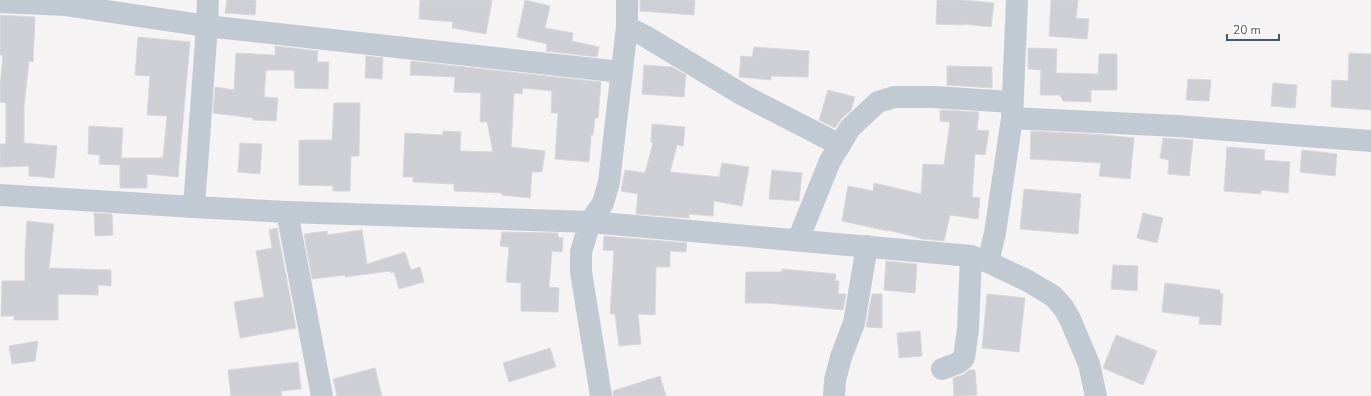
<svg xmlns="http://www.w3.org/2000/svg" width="1371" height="396" font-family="'Nunito Sans',sans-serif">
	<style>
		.building { fill: #cdcfd5; stroke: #d7d9de }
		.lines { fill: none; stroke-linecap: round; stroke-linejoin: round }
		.minor { stroke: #c1cad2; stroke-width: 22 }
	</style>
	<rect width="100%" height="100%" fill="#f5f3f3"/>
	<g class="building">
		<polygon points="227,0 256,0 255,15 225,13"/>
		<polygon points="420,0 492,0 486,34 452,28 453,22 419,19"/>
		<polygon points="525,0 550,6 545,28 573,33 572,41 599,47 597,57 546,51 547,44 517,37"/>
		<polygon points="640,0 695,0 694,15 640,11"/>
		<polygon points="937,0 963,0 994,3 991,27 963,24 963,25 936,24"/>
		<polygon points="1051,0 1078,0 1076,18 1089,19 1087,39 1049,36"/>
		<polygon points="0,15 35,17 33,62 29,61 24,107 24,143 57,146 54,178 29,176 29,166 0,167 0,144 6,144 6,103 0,102 0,87 3,55 0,55"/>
		<polygon points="138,37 190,42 178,177 147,174 147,188 120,188 120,165 99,164 100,155 88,154 89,126 123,128 121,158 163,158 167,116 147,115 150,76 135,75"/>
		<polygon points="275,46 318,51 317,62 329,62 328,89 295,88 294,70 266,70 264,97 278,98 276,121 253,120 253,118 213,113 215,87 234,90 236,53 275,55"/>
		<polygon points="754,47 809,51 808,77 771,76 771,80 739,77 741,56 752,57"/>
		<polygon points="1028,48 1057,49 1056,73 1098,74 1099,54 1117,54 1117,90 1091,90 1091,102 1063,101 1060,95 1040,95 1041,70 1028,69"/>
		<polygon points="1349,53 1371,54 1371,110 1331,107 1332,80 1348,81"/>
		<polygon points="366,56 383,58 382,79 365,78"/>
		<polygon points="411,61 601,82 598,118 595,118 593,135 591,135 589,162 555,159 558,113 551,113 552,91 523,88 522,94 514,93 511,147 545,151 542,172 532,172 530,198 502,195 502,193 454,191 454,184 413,182 413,177 403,177 405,133 443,135 443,131 461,132 460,151 493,152 487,122 480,122 481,93 454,92 455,77 410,75"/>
		<polygon points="644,65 672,67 686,75 684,97 642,94"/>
		<polygon points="947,66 992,67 992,88 947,85"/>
		<polygon points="1188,79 1211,80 1209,101 1186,100"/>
		<polygon points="1273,83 1297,85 1295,108 1271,106"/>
		<polygon points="828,90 855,97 851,110 841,119 835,128 819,120"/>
		<polygon points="334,103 360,103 359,156 351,156 350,191 333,191 333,186 299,185 299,140 332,140"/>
		<polygon points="940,110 979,112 977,130 989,131 985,155 975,154 972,197 980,198 978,219 950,215 944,241 923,239 888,230 888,231 842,221 848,186 873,191 874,183 921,194 923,164 944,165 950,122 940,121"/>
		<polygon points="652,124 685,127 683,146 677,145 670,172 719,177 722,163 749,167 742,206 714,201 713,216 689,214 689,218 636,214 638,194 621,191 625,170 645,173 653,143 651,142"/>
		<polygon points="1031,131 1105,135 1134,138 1130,179 1099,176 1101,163 1030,159"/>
		<polygon points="1163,138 1193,140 1189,176 1168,174 1169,160 1160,158"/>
		<polygon points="240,143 262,144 260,174 238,172"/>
		<polygon points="1227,147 1265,150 1264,160 1290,162 1288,193 1261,190 1261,194 1224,191"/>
		<polygon points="1302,150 1337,154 1335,176 1300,172"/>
		<polygon points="772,170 802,173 799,201 769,199"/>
		<polygon points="1024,189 1081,194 1078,234 1020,229"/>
		<polygon points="94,213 112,214 113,235 95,236"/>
		<polygon points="1143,213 1163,218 1157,243 1137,238"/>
		<polygon points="27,221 54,224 49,268 111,270 111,286 98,285 98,295 58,294 58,320 14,320 14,316 1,316 2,281 25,281 25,252"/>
		<polygon points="277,228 296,328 240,338 234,302 264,297 256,251 272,248 269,230"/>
		<polygon points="362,230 367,264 405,252 411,270 420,267 424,282 399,289 394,272 391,273 390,271 345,277 345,275 312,279 304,234 327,231 327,235"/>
		<polygon points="502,232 558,233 558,237 563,238 562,252 552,251 549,287 559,288 558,312 521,311 521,283 506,282 509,247 500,246"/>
		<polygon points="604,236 687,243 686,252 670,251 670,267 656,267 655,315 638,314 641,344 619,346 615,314 610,314 614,251 603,250"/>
		<polygon points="886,261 917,264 915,293 884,290"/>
		<polygon points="1113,265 1138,266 1137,291 1111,289"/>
		<polygon points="782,269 836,274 835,281 839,281 838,294 846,294 843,310 767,303 745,303 746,272 782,272"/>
		<polygon points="1165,283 1220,290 1220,293 1223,294 1221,325 1199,324 1200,317 1162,312"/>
		<polygon points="872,294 882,294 882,328 866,327"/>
		<polygon points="987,294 1025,298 1019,352 982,348"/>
		<polygon points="920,331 922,356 899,358 897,333"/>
		<polygon points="1116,335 1157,351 1143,385 1103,368"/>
		<polygon points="38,341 35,361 12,364 9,346"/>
		<polygon points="550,348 556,367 509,382 503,363"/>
		<polygon points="298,362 301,389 281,391 282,396 231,396 228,370"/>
		<polygon points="375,368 382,396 337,396 333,379"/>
		<polygon points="969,370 975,370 977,395 954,396 953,378 963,375"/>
		<polygon points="660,376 666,396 613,396 613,391"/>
	</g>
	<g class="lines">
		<g class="minor">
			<polyline points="208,0 207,26 621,72"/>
			<polyline points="627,0 627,27 609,182 603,203 590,222 971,256 988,262 995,233 1012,118 1017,0"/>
			<polyline points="0,2 66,5 207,26 194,207 0,195"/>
			<polyline points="627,27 645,36 743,95 840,145"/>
			<polyline points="1012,118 1177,126 1371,141"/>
			<polyline points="194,207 287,212 322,396"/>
			<polyline points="287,212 590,222 581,252 581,272 601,396"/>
			<polyline points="798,240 830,161 850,128 878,102 894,97 933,97 1012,102"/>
			<polyline points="988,262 1028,281 1053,296 1063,307 1070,319 1089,364 1096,396"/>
			<polyline points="942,369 958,363 964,358 968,329 971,256"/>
			<polyline points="834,396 835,380 841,357 854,323 867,246"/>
		</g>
	</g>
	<path d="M1227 34v6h52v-6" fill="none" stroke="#4a5661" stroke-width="2"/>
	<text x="1233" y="34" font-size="12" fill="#4a5661" stroke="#ffffff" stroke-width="3" paint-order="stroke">20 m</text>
</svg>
